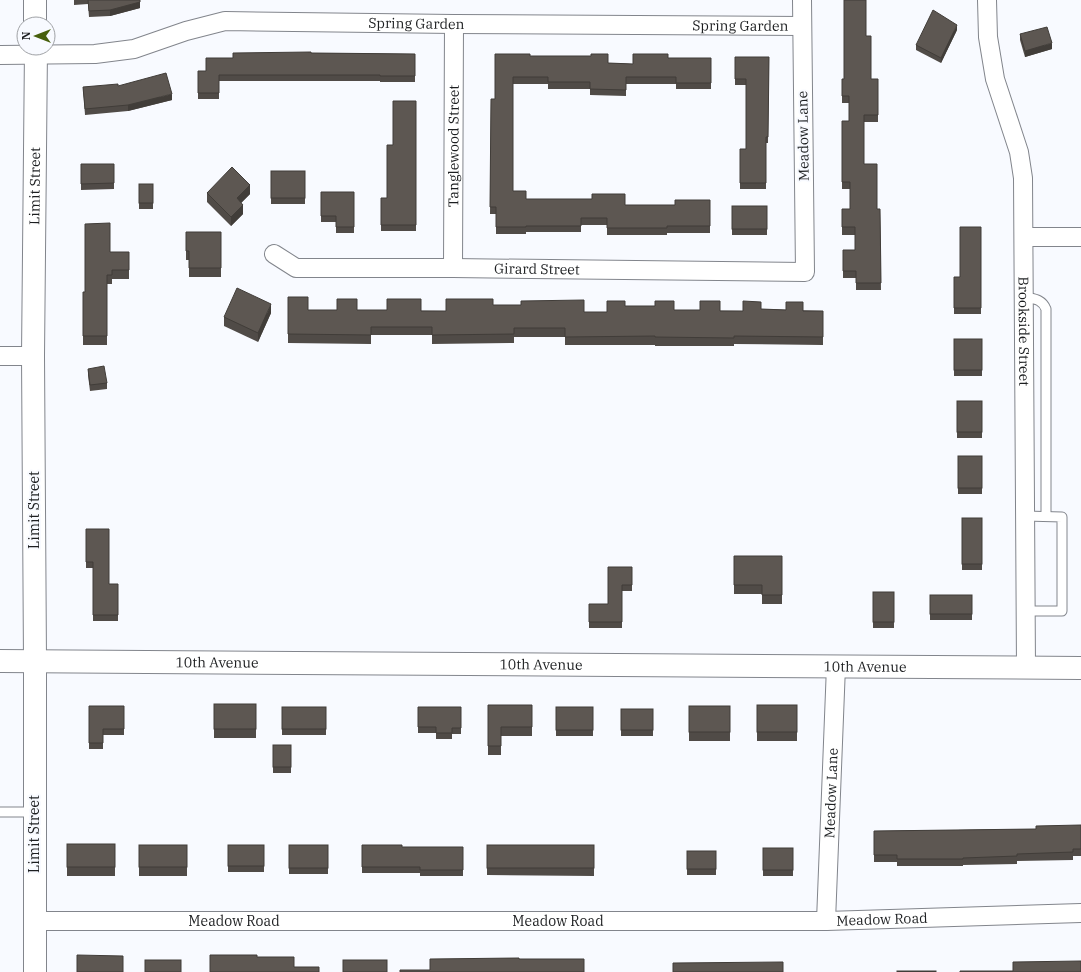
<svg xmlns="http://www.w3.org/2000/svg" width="1081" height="972" font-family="'IBM Plex Serif',serif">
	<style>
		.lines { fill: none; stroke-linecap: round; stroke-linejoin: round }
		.lane-casing { stroke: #82858c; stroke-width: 11 }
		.street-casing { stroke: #82858c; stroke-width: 20 }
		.secondary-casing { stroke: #82858c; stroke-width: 24 }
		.lane { stroke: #fff; stroke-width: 9 }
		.street { stroke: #fff; stroke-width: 18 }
		.secondary { stroke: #fff; stroke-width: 22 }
		.wall { fill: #504b47 }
		.shaded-wall { fill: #413d39 }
		.building { fill: #5d5752; stroke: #413d39 }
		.labels { text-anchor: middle; stroke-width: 4; stroke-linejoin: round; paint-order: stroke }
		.street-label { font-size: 14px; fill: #1c1e20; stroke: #f8faff }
	</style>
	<rect width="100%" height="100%" fill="#f8faff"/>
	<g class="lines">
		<g class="lane-casing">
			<g id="lane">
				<path d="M1025,297C1034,299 1042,299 1046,309V516"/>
				<polyline points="1025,516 1062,517 1062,611 1026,611"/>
				<polyline points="0,812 35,812"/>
			</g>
		</g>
		<g class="street-casing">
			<g id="street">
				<path id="s1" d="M987,0L988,37L995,79L1019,152L1023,178L1026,667"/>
				<path id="s2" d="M0,55L95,54L134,49L186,31L225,21L454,24L802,26"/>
				<polyline points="1024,237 1081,237"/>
				<path id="s3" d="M274,254L296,268H453L805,272L802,0"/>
				<path id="s4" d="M453,268L454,24"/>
				<polyline points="0,356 33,356"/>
				<path id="s5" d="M34,921H826L1081,913"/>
				<path id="s6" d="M826,921L836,666"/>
			</g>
		</g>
		<g class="secondary-casing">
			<g id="secondary">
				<polyline points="35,0 35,24"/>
				<path id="s7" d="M0,661L1081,668"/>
				<path id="s8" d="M35,972V661L33,356L36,48"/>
			</g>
		</g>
		<use href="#lane" class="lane"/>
		<use href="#street" class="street"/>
		<use href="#secondary" class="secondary"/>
	</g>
	<g class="wall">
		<polygon points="74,0 140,0 140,8 110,16 89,17 88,4 74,5"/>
		<polygon points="957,30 941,63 916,50 916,45"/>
		<polygon points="1020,34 1052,49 1025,57 1020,40"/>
		<polygon points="866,36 871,79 878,79 878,122 864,122 864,164 877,209 880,209 881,290 856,290 856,278 843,278 843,250 855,250 855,235 842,235 842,209 850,209 850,189 842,189 842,121 849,121 849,103 842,103 842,79 844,79"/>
		<polygon points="311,53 415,54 415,82 380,82 380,81 219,81 219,99 198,99 198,71 206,71 233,58"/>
		<polygon points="530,56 608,63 633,64 668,58 711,58 711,89 676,89 676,84 626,84 626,96 590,95 590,89 548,89 548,84 513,84 513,191 526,199 625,205 675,205 710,200 710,233 667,233 667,235 607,235 607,225 581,225 581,232 526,232 526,234 496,234 496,214 490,214 491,99 495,99"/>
		<polygon points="735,57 769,57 768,143 766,143 766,189 740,189 740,149 746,149 746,85 735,85"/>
		<polygon points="118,86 172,100 128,111 85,115 83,87"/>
		<polygon points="416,101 416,231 381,231 381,198 387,198 393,145"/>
		<polygon points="81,164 114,164 114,189 81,190"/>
		<rect x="271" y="171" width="34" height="33"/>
		<rect x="139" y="184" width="14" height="25"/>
		<polygon points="321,192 354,192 354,233 336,233 336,222 321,222"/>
		<polygon points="207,193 250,194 241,203 243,214 231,226 207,202"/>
		<rect x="732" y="206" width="35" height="29"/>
		<polygon points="981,227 981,314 954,314 954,277 960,277"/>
		<polygon points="186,232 221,232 221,277 189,277 189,260 186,260"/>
		<polygon points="110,252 129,252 129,279 112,279 112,284 107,284 107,345 83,345 83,292 85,292"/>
		<polygon points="288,297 308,310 357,310 446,311 493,305 584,312 607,312 625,306 674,310 743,311 761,309 823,311 823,345 734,344 734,346 655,346 655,345 565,345 565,337 514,337 514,343 432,344 432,335 371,335 371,344 288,343"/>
		<polygon points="271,313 258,342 224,326 224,317"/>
		<rect x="954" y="339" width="28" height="37"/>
		<polygon points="88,369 107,383 107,389 90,391 88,375"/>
		<rect x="957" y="401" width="25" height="37"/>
		<rect x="958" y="456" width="24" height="38"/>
		<rect x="962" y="518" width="20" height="52"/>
		<polygon points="86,529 109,584 118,584 118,621 93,621 93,568 86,568"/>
		<polygon points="734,556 782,556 782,604 762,604 762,594 734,594"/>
		<polygon points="632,567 632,591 622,591 622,628 589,628 589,604 608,604"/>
		<rect x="873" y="592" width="21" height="36"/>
		<rect x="930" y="595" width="42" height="25"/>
		<rect x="214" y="704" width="42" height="34"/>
		<polygon points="488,705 532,705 532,736 501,736 501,755 488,755"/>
		<rect x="757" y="705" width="40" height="36"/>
		<polygon points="89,706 124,706 124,735 103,735 103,749 89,749"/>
		<rect x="689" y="706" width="41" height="35"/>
		<rect x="282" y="707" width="44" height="28"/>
		<polygon points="418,707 461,707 461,734 452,734 452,739 436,739 436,733 418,733"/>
		<rect x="556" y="707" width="37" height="29"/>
		<rect x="621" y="709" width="32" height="27"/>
		<rect x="273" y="745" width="18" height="28"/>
		<polygon points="1081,825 1081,856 1073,856 1073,860 1017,861 1017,864 963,865 963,866 897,866 897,862 874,862 874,831 1036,829"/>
		<rect x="67" y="844" width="48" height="32"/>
		<rect x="139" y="845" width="48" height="31"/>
		<rect x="228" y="845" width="36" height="27"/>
		<rect x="289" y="845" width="39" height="29"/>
		<polygon points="362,845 402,847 463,847 463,876 420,876 420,873 362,873"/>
		<polygon points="487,845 594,845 594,876 487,875"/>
		<rect x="763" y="848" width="30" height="28"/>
		<rect x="687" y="851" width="29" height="24"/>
	</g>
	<g class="shaded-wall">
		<polygon points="140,2 140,8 110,16 110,10"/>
		<polygon points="957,25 957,30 941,63 941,58"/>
		<polygon points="1052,43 1052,49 1025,57 1025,51"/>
		<polygon points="172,94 172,100 128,111 128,105"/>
		<polygon points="250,185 250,194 237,207 237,198"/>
		<polygon points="243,205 243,214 231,226 231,217"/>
		<polygon points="271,304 271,313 258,342 258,333"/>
	</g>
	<g class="building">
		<polygon points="88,0 140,0 140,2 110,10 89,11"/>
		<polygon points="844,0 866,0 866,36 871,36 871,79 878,79 878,115 864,115 864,164 877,164 877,209 880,209 881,283 856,283 856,271 843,271 843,250 855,250 855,227 842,227 842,209 850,209 850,182 842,182 842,121 849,121 849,96 842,96 842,79 844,79"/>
		<polygon points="933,10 957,25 941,58 916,45"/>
		<polygon points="1047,27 1052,43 1025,51 1020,34"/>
		<polygon points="311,52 311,53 415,54 415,76 380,76 380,75 219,75 219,93 198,93 198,71 206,71 206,58 233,58 233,53"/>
		<polygon points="495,54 530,54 530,56 591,56 591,54 608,54 608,63 633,64 633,54 668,54 668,58 711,58 711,83 676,83 676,77 626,77 626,90 590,89 590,82 548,82 548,77 513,77 513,191 526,191 526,199 592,199 592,194 625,194 625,205 675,205 675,200 710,200 710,226 667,226 667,228 607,228 607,218 581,218 581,226 526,226 526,227 496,227 496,207 490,207 491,99 495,99"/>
		<polygon points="735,57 769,57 768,137 766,137 766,183 740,183 740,149 746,149 746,79 735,79"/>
		<polygon points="166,73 172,94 128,105 85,109 83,87 118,84 118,86"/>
		<polygon points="393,101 416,101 416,225 381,225 381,198 387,198 387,145 393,145"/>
		<polygon points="81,164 114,164 114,183 81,184"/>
		<polygon points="232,167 250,185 237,198 243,205 231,217 207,193"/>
		<rect x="271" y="171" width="34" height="27"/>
		<rect x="139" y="184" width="14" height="19"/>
		<polygon points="321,192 354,192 354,227 336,227 336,216 321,216"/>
		<rect x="732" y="206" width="35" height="23"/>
		<polygon points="110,223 110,252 129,252 129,270 112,270 112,275 107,275 107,336 83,336 83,292 85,292 85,224"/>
		<polygon points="960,227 981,227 981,308 954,308 954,277 960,277"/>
		<polygon points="186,232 221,232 221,268 189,268 189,251 186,251"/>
		<polygon points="237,288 271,304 258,333 224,317"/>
		<polygon points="288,297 308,297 308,310 337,310 337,299 357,299 357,310 387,310 387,299 421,299 421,311 446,311 446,299 493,299 493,305 521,305 521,301 584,300 584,312 607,312 607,301 625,301 625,306 655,306 655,301 674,301 674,310 700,310 700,301 720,301 720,311 743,311 743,301 761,302 761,309 786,310 786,302 803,302 803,311 823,311 823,337 734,336 734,338 655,337 655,336 565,337 565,328 514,328 514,334 432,335 432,327 371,327 371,335 288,334"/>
		<rect x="954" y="339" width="28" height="31"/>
		<polygon points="104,366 107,383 90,385 88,369"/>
		<rect x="957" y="401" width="25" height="31"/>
		<rect x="958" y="456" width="24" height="32"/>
		<rect x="962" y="518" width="20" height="46"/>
		<polygon points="86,529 109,529 109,584 118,584 118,615 93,615 93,562 86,562"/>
		<polygon points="734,556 782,556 782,595 762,595 762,585 734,585"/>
		<polygon points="608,567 632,567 632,585 622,585 622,622 589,622 589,604 608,604"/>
		<rect x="873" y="592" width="21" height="30"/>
		<rect x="930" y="595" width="42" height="19"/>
		<rect x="214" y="704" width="42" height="25"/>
		<polygon points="488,705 532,705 532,727 501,727 501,746 488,746"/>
		<rect x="757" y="705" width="40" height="27"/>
		<polygon points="89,706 124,706 124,729 103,729 103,743 89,743"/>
		<rect x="689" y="706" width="41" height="26"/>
		<rect x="282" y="707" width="44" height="22"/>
		<polygon points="418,707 461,707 461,728 452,728 452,733 436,733 436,727 418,727"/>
		<rect x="556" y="707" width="37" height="23"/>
		<rect x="621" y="709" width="32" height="21"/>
		<rect x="273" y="745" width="18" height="22"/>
		<polygon points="1081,825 1081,849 1073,849 1073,852 1017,854 1017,856 963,858 963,859 897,859 897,855 874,855 874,831 1036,829 1036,826"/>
		<rect x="67" y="844" width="48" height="23"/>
		<rect x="139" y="845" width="48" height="22"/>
		<rect x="228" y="845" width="36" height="21"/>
		<rect x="289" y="845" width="39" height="23"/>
		<polygon points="362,845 402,845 402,847 463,847 463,870 420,870 420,867 362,867"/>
		<rect x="487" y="845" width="107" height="23"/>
		<rect x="763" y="848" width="30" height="22"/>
		<rect x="687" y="851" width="29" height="18"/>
		<polygon points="77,955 123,956 123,972 77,972"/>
		<polygon points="210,955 257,955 257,957 294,957 294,967 319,967 319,972 210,972"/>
		<polygon points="519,958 519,959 584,959 584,972 400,972 400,970 430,970 430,959"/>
		<rect x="145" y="960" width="36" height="12"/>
		<rect x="343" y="960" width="44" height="12"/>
		<polygon points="1081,961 1081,972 960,972 960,971 1013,971 1013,962"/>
		<polygon points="783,962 783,972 673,972 673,963"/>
		<rect x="897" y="971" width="39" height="1"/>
	</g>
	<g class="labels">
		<g class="street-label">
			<text dy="5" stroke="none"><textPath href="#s2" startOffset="421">Spring Garden</textPath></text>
			<text dy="5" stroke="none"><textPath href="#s2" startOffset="745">Spring Garden</textPath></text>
			<text transform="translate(803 136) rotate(-91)" y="5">Meadow Lane</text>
			<text dy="5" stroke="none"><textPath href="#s4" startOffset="122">Tanglewood Street</textPath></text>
			<text dy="5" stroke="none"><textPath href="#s8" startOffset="786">Limit Street</textPath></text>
			<text dy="5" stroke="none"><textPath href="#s3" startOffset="267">Girard Street</textPath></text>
			<text dy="5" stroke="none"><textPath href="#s1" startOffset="336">Brookside Street</textPath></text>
			<text transform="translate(34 510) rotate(-90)" y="5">Limit Street</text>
			<text dy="5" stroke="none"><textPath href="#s7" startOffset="217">10th Avenue</textPath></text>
			<text dy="5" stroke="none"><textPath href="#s7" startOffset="541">10th Avenue</textPath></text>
			<text dy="5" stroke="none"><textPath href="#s7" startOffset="865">10th Avenue</textPath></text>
			<text dy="5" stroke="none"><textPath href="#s6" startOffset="128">Meadow Lane</textPath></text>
			<text transform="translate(34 834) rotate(-90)" y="5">Limit Street</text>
			<text dy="5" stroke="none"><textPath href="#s5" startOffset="848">Meadow Road</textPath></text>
			<text dy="5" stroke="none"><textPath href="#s5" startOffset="200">Meadow Road</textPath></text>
			<text dy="5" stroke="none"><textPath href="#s5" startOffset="524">Meadow Road</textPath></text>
		</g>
	</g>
	<g transform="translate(36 36) rotate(270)"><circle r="19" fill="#f8faff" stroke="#a0a2a6"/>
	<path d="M0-3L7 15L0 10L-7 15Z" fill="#48600d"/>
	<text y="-6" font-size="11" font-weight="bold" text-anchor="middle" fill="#1c1e20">N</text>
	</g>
</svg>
